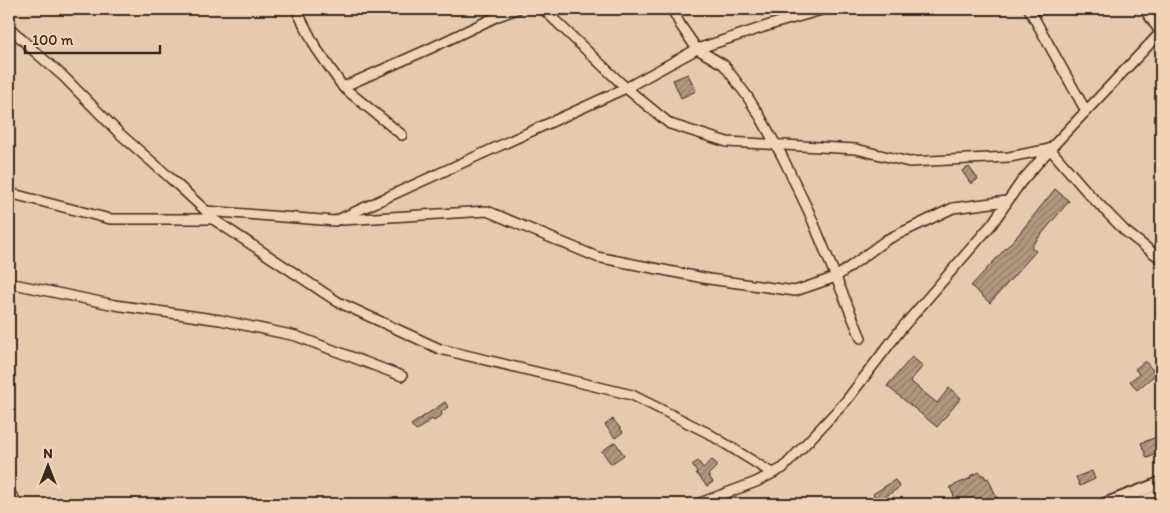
<svg xmlns="http://www.w3.org/2000/svg" width="1170" height="513" font-family="Itim,sans-serif">
	<style>
		.building { fill: url(#building-hatch); stroke: #3b2a1e }
		.lines { fill: none; stroke-linecap: round; stroke-linejoin: round }
		.minor-casing { stroke: #3b2a1e; stroke-width: 12 }
		.tertiary-casing { stroke: #3b2a1e; stroke-width: 15 }
		.minor { stroke: #f1d4b7; stroke-width: 9 }
		.tertiary { stroke: #f1d4b7; stroke-width: 11 }
	</style>
	<defs>
		<pattern id="building-hatch" width="6" height="6" patternUnits="userSpaceOnUse" patternTransform="scale(1.25)"><rect width="6" height="6" fill="#b19881"/><path d="M-1 1l2-2M0 6l6-6M5 7l2-2" fill="none" stroke="#917c69"/></pattern>
	</defs>
	<rect width="100%" height="100%" fill="#e6caae"/>
	<filter id="ink" filterUnits="userSpaceOnUse"><feTurbulence type="fractalNoise" baseFrequency=".02" numOctaves="2"/><feDisplacementMap in="SourceGraphic" scale="10" xChannelSelector="R" yChannelSelector="G"/><feConvolveMatrix kernelMatrix="1 2 1 2 8 2 1 2 1" color-interpolation-filters="sRGB"/></filter>
	<g filter="url(#ink)">
		<g class="building">
			<polygon points="688,74 696,91 681,98 673,80"/>
			<polygon points="969,167 978,179 971,184 962,171"/>
			<polygon points="1055,189 1069,201 1031,247 1036,251 990,303 971,286 1018,235"/>
			<polygon points="912,357 923,366 910,381 937,403 949,388 961,398 937,427 887,386"/>
			<polygon points="1145,361 1156,374 1137,390 1130,381 1139,374 1135,369"/>
			<polygon points="445,402 448,407 441,412 442,415 434,421 432,419 416,431 411,425"/>
			<polygon points="613,419 623,432 615,438 605,425"/>
			<polygon points="1159,436 1161,443 1161,453 1147,458 1141,443"/>
			<polygon points="615,442 624,455 611,464 602,451"/>
			<polygon points="712,460 718,465 708,475 713,482 707,486 696,473 697,472 692,465 698,461 703,468"/>
			<polygon points="1092,471 1095,479 1080,486 1076,477"/>
			<polygon points="980,472 982,476 984,475 986,479 988,478 997,498 982,504 957,504 950,487 971,478 970,476"/>
			<polygon points="895,480 900,487 877,502 873,494"/>
		</g>
		<g class="lines">
			<g class="minor-casing">
				<g id="minor">
					<polyline points="296,9 316,48 343,87 402,135"/>
					<polyline points="543,9 626,88 670,124 727,142 856,149 909,162 1009,157 1050,149 1088,193 1125,231 1161,259"/>
					<polyline points="672,9 681,26 697,49 724,65 747,96 761,118 782,156 809,212 861,338"/>
					<polyline points="1029,9 1086,111"/>
					<polyline points="1144,9 1161,33"/>
					<polyline points="9,27 33,50 64,77 119,133 168,176 206,211"/>
					<polyline points="343,87 429,49 498,16 517,9"/>
					<polyline points="9,193 110,219 213,219 206,211 335,221 626,88 697,49 773,24 825,9"/>
					<polyline points="213,219 338,302 440,349 632,395 708,433 772,473"/>
					<polyline points="342,220 487,211 597,257 709,279 795,291 836,277 886,240 953,208 1007,201"/>
					<polyline points="9,283 115,305 220,320 296,336 402,376"/>
					<polyline points="9,492 18,504"/>
					<polyline points="697,504 756,482 783,468 846,401 901,329 992,224 1021,182 1050,149 1161,32"/>
				</g>
			</g>
			<g class="tertiary-casing">
				<g id="tertiary">
					<polyline points="1105,504 1161,483"/>
					<polyline points="1137,504 1161,495"/>
				</g>
			</g>
			<use href="#minor" class="minor"/>
			<use href="#tertiary" class="tertiary"/>
		</g>
	</g>
	<rect width="1170" height="513" fill="none" stroke="#f1d4b7" stroke-width="30"/>
	<rect x="15" y="15" width="1140" height="483" fill="none" stroke="#3b2a1e" stroke-width="2" filter="url(#ink)"/>
	<g transform="translate(48 466)" stroke="#f1d4b7" stroke-width="4" paint-order="stroke">
	<path d="M0-4L9 19L0 12L-9 19Z" fill="#3b2a1e"/>
	<text y="-8" font-size="14" font-weight="bold" text-anchor="middle" fill="#3b2a1e">N</text>
	</g>
	<path d="M25 45v8h135v-8" fill="none" stroke="#3b2a1e" stroke-width="2.5"/>
	<text x="32" y="45" font-size="15" fill="#3b2a1e" stroke="#f1d4b7" stroke-width="4" paint-order="stroke">100 m</text>
</svg>
